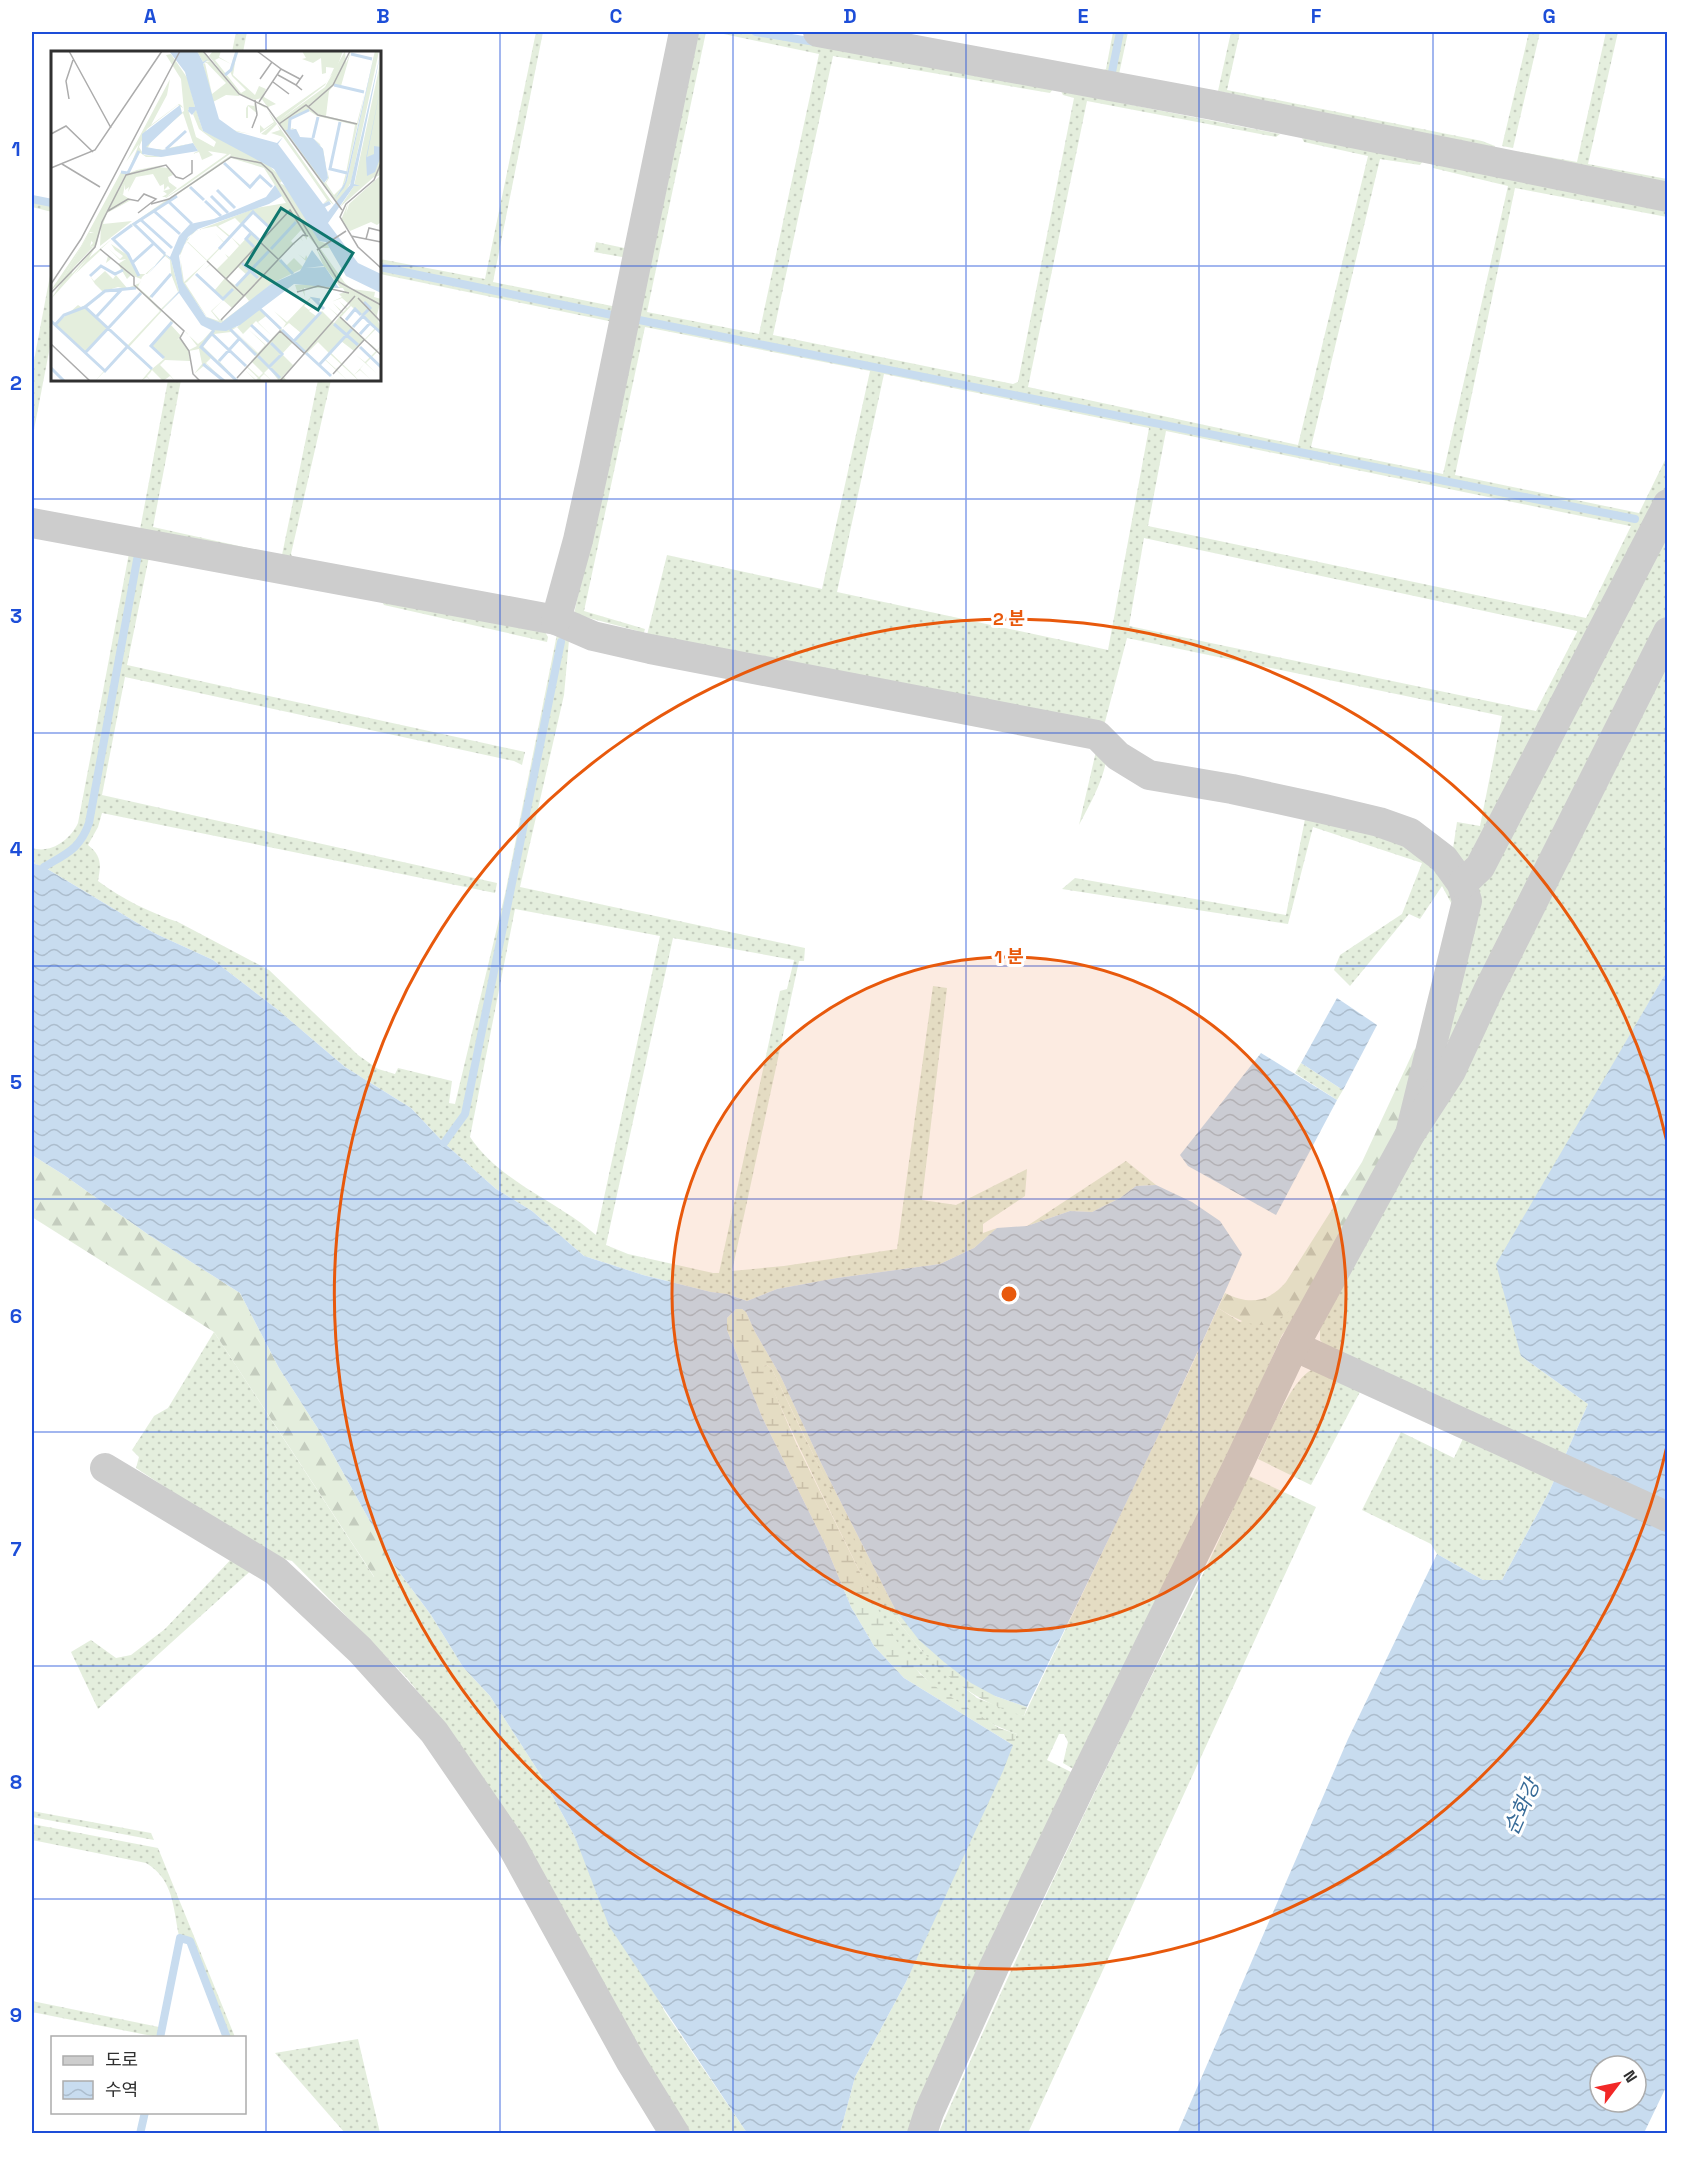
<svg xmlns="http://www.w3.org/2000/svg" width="1699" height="2165" font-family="'Space Grotesk','Noto Sans KR',sans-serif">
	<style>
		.grass { fill: url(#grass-dots); fill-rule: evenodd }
		.forest { fill: url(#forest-firs) }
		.wetland { fill: url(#wetland-marsh) }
		.water { fill: url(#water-waves); fill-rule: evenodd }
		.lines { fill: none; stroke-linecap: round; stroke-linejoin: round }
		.stream { stroke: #c8dcef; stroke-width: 8 }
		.minor { stroke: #cdcdcd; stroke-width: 30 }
		.grid { fill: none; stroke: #1d4ed8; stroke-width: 1.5; stroke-opacity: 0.55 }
		.ring { fill: none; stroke: #e8590c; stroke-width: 3 }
		.labels { text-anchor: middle; stroke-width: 6; stroke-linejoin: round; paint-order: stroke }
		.water-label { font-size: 21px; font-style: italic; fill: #376b98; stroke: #fff }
		.inset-river { fill: none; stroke: #c8dcef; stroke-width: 3 }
		.inset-road { fill: none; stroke: #acacac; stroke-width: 1.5 }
		.view { fill: #0f766e; fill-opacity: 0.15; stroke: #0f766e; stroke-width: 3 }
		.inset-edge { fill: none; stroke: #303030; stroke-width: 3 }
		.centre { fill: #e8590c; stroke: #fff; stroke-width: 3 }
		.ring-label { font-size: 18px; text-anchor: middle; font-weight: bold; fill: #e8590c; stroke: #fff; stroke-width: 6; stroke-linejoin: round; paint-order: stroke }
		.neatline { fill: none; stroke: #1d4ed8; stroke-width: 2 }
		.grid-label { font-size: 20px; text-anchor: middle; font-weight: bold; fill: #1d4ed8 }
	</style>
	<defs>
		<pattern id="grass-dots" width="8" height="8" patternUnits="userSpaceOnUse" patternTransform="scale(1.5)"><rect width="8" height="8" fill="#e4eedd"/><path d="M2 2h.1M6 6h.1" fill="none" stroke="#c4ccbe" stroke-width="1.8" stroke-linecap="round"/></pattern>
		<pattern id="forest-firs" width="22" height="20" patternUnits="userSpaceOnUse" patternTransform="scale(1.5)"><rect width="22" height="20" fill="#e4eedd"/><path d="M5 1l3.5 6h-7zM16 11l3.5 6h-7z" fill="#c4ccbe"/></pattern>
		<pattern id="wetland-marsh" width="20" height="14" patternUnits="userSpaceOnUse" patternTransform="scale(1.5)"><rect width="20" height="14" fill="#e4eedd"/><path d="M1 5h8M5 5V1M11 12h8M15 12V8" fill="none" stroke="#c4ccbe"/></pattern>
		<pattern id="water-waves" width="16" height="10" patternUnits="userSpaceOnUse" patternTransform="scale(1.5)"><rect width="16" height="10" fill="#c8dcef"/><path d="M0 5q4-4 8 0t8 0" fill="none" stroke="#acbdcd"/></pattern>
	</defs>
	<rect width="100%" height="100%" fill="#fff"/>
	<g class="grass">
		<polygon points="236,32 247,32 243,52 232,52"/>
		<polygon points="536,32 543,32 493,282 617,307 617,314 380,266 380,259 485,279"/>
		<path d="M687,32H693L571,615L639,635L640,634L638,631L574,614L636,320L1633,521L1637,520L1635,518L637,317L697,32H706L647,312L759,334L819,54L714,32H748L1053,89L1050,93L833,56L773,335L1013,384L1018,382L1074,98L1063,95L1061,91L1280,134L1276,137L1087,101L1028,387L1298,445L1368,156L1304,142L1302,138L1423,161L1420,165L1380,159L1311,447L1443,474L1508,186L1433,168L1432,163L1496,176L1433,161L1434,158L1438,157L1667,202V208L1575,191L1667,210V217L1515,188L1455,475L1639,513L1667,456V494L1588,643L1478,864L1468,869L1452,855L1457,822L1480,826L1502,716L1127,638L1105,722L1097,723L654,641L653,637L647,635L667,555L822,589L870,371L645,327L584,611L645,629L642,639L575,624L566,616L565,612C584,540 599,467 615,394C641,274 666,153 687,32ZM884,374L1149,428L1108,650L837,592ZM1166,431L1630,526H1631L1586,618L1148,526ZM1144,538L1577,631V632L1536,711L1129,626Z"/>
		<polygon points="1113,32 1118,32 1110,70 1112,72 1121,32 1128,32 1118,79 1102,71 1106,69"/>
		<polygon points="1231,32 1240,32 1227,90 1482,141 1495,146 1495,149 1218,91"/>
		<polygon points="1529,32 1540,32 1513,148 1502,146"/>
		<polygon points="1606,32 1618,32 1588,164 1667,179 1667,192 1515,151 1577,162"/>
		<polygon points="32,200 52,204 52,212 32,207"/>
		<polygon points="596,242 629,249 633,259 594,252"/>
		<polygon points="52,265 52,336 32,440 32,371"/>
		<polygon points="380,269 617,317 618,323 380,274"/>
		<polygon points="168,380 181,380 153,527 266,552 139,535"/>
		<polygon points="318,380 331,380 291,554 293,559 282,555"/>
		<polygon points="1667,512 1667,618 1500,950 1435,1065 1473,891"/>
		<path d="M32,526L533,624L542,627L548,637L547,642L384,605L381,600L150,552L127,665L525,752L522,765L514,761L125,677L102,795L497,883L495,893L102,813L98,827L88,845C102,856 101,865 98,881C122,899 151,913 178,922L269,970L358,1055L378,1069L395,1074L398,1068L452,1081L449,1103L455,1104L505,894L557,634L569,640L564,695L520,887L805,948L804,961H799L732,1271L784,1266L897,1249L933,986L947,988L922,1200L956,1205L1027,1169L1025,1196L983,1224V1233L997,1228L974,1248L940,1264L837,1278L777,1289L747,1301L727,1294L711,1292L643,1275L584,1256L532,1211L496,1189L444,1143L411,1108L345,1067L278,1010L213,960L154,933L44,867L32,863V848C51,854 70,840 78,823L130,548L32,531ZM139,548L91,824C90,828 88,834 86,838C80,850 58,864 45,867C52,855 70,851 79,840C83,836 85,829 88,823L137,550ZM515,909L660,936L596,1235C591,1231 586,1227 581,1223C543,1196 496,1176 470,1137ZM673,938L794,960L787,989L780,991L719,1273H713L628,1254L606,1245Z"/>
		<polygon points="1667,654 1667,971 1587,1110 1521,1356 1588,1404 1549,1492 1502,1580 1483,1580 1437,1554 1431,1544 1362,1510 1401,1432 1454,1458 1467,1430 1328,1349 1320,1340 1320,1329"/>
		<path d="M854,692L1075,735L1096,742L1105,748C1112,766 1088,808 1079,825L1097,747L853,701Z"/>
		<polygon points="1306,814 1373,827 1449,875 1457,914 1442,886 1420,919 1409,914 1350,986 1334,970 1340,955 1402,914 1422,863 1313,827 1288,924 1062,889 1075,878 1286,915"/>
		<polygon points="1301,1063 1343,1090 1337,1100 1295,1073"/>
		<polygon points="1126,1161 1156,1185 1136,1186 1120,1198 1092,1212 1070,1211 1027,1226"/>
		<path d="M1310,1293L1296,1317L1282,1335L1224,1465L1075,1770L1063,1763L1068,1742L1064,1734H1059L1047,1760L1073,1773L912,2133H840L855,2077L906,1982L1017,1734C983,1722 946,1700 921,1674C892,1647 873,1600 856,1564C824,1499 792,1433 762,1366L767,1365L772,1369L804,1436L898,1621L920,1649L945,1672L977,1698L1024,1716L1191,1367L1218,1308L1240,1322Z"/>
		<polygon points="214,1332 374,1577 394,1565 431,1615 463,1667 490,1696 542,1777 575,1837 589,1870 665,2012 747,2133 685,2133 426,1702 407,1678 292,1561 268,1555 136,1468 139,1457 132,1450 154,1416 168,1408"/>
		<path d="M1314,1369L1361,1390L1311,1485L1258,1459C1268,1438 1292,1376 1314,1369Z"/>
		<path d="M1247,1475L1316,1507L1028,2133L938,2134C998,1996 1062,1860 1127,1725C1168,1642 1213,1561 1247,1475Z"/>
		<polygon points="236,1554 256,1566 98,1709 71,1652 91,1640 116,1658 131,1655 165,1629"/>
		<polygon points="32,1811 151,1833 154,1840 32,1817"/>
		<path d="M32,1824L158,1848L235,2037H229L191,1939L179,1936C173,1907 174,1880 146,1863L32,1840Z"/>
		<polygon points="32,2001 159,2027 157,2037 32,2012"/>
		<polygon points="358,2039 380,2133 345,2133 275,2053"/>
	</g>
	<g class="forest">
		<path d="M1428,1037L1410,1112L1310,1293C1273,1326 1264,1337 1218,1308L1225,1293C1249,1305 1268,1303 1286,1282L1362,1162L1414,1050Z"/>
		<polygon points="32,1155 64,1175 149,1235 240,1293 279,1368 324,1438 394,1565 375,1578 214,1332 32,1217"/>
	</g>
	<path class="wetland" d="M736,1309H742L746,1312L755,1332L780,1375L822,1465L895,1609L995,1696L1027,1707L1024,1716C972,1702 930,1666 899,1622C876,1591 861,1551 844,1517C820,1468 796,1419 772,1369L767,1365L763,1366L796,1443L882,1617L901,1648L920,1674L940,1690L999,1728L1017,1734L1013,1745L904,1678L874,1646L851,1607L825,1544L762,1417L727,1330V1318Z"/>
	<g class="water">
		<path d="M32,863L44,867L154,933L213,960L278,1010L345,1067L411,1108L444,1143L496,1189L532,1211L584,1256L643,1275L711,1292L727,1294L747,1301L777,1289L837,1278L940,1264L974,1248L997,1228L1027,1226L1070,1211L1092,1212L1120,1198L1136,1186L1156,1185L1192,1202L1220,1221L1242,1254C1174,1407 1100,1557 1027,1707L995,1696L971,1683L944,1662L919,1640L895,1609L822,1465L780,1375L755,1332L746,1312L742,1309H736L727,1318V1330L762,1417L825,1544L851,1607L874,1646L904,1678L1013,1745L1003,1771L906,1982L855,2077L840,2133H747L609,1926L575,1837L542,1777L490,1696L463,1667L431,1615L394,1565L324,1438L279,1368L240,1293L149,1235L64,1175L32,1155Z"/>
		<path d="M1667,971V2085L1644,2133L1177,2134L1348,1739L1437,1554L1483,1580H1502L1549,1492L1588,1404L1521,1356L1496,1264ZM1600,2066H1636V2102H1600Z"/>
		<polygon points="1337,998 1377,1025 1343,1090 1301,1063"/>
		<polygon points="1261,1053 1337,1100 1276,1215 1188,1166 1180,1155"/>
	</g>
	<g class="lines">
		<g class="stream">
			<polyline points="756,32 815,42"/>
			<polyline points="1112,72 1120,32"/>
			<polyline points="32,199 52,203"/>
			<polyline points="380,267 617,316"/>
			<polyline points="634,319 1635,519"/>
			<path d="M44,867C67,853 80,849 89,823L139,549"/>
			<polyline points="444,1143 465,1114 561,642"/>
			<polyline points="160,2038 180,1938 190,1941 227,2038"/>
			<polyline points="140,2134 145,2112"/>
		</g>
		<g class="minor">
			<polyline points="818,32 1213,105 1668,197"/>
			<polyline points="32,523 556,620 593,636 650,649 1097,735 1118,756 1149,775 1232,789 1324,809 1379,822 1410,833 1444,859 1462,884 1467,901 1410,1134"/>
			<polyline points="556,620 578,540 594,468 684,32"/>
			<polyline points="1462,884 1480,867 1668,504"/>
			<polyline points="1294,1346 1668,1517"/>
			<polyline points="105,1468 276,1571 360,1650 434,1732 511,1844 631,2062 675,2134"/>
			<polyline points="922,2134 929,2112 994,1967 1084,1779 1239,1463 1294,1346 1410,1134 1451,1071 1488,991 1668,632"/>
		</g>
	</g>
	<path class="grid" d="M266,32V52M500,32V2134M733,32V2134M966,32V2134M1199,32V2134M1433,32V2134M32,266H52M380,266H1668M266,380V2134M32,499H1668M32,733H1668M32,966H1668M32,1199H1668M32,1432H1668M32,1666H1668M32,1899H1668"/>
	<circle cx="1009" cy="1294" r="337" fill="#e8590c" fill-opacity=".12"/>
	<g class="ring">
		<circle cx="1009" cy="1294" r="337"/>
		<path d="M1667 1446A675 675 0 1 1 1667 1142"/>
	</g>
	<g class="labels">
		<g class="water-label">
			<text transform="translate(1522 1807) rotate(-66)" y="7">순화강</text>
		</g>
	</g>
	<g transform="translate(51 51)">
		<rect width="330" height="330" fill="#fff"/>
		<path d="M146,0H151L189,45L175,44L162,51L167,67L181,79L200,83L182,80L167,67L162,56L152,13L159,10L152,11ZM155,11L175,32L161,43L154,12ZM162,0H170L168,6L180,13L168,7L164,9L190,42L195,39L181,25L179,20L182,8L186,0L182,24L204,44L208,35L215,38L211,46L214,42L213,46L225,53L217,56L225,67L275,32L293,0L274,34L227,70L274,36L294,0L295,12L300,0L290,35L283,34L278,40L275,65L306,72L314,41L294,131L284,148L296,130L322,8L324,0H328L300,131L287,154L210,47L204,49L188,43L158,5ZM257,59L266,65L304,74L295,122L279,118L295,122L291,136L283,144L275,132L278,127L269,93L262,87L249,86L245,78H238L240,68ZM242,77L249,86L262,87L272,98L277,127L274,132L235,80ZM120,3L137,28L144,56L137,58L145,86L163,96L165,91L148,78L142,63L145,58L152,80L212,109L227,123L232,129L229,132L238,137L268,190L277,193L278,197H269L294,232L301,238L324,241L323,246L330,248L326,264L330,282L325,278L303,300L290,290L285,296L296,307L285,296L279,301L303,324L314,312L305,304L314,311L325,300L316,291L321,294L330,284L321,294L326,299L330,295L326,300L330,305L326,301L315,312L326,323L314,312L309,318L320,329L309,319L303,324L308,330L279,303L274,308L285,318L287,316L286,319L297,330L273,308L268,314L285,330L261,309L250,320L261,309L242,291L231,303L242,314L246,311L232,325L236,330H228L218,317L213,322L221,330L213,323L209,327L211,330H205L194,319L205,329L207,327L178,299L168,310L187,330L160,307L155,312L174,330L155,313L143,323L151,313L148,298L138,300L139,310L114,309L109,314L119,324L132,322L119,324L124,330L119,325L112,330L101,319L99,322L107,330L99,322L96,325L100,330L96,326L90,330L100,318L76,297L54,320L44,330L53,320L0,270L4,274L27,254L30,256L25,259L49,246L52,241L44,233L39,225L43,230L54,220L62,228L65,224L76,237L89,232L90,228L80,224L76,228L67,213L75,208L69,209L57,197L69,208L72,205L64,199L60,193L78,205L61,188L50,198L59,206L60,208L55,212L57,205L50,199L24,223L37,207L0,248L11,231L0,239L30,195L70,121H77L88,93L75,111L119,28L116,44L100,74L128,53L130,54L132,57L127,54L96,78L88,96L93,104L115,106H95L88,101L78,121V122L86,119L112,114L74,124L66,140L80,149L56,162L52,173L81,170L49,195L50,172L46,193L40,200L28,213L43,196L39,195L42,192L38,186L43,182L39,181L11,229L23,212L21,223L45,195L38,207L68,182L180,104L179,103L134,135L115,147H114L176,103L157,100L162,104L151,109L148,101L141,103L147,100L142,92L108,99H96L92,93L133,60L130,28L115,4ZM132,62L142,92L119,98H96L103,86ZM180,107L213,117L235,152L205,157L142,181L129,201L131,231L157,268L170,272L178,268L220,233L254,216L257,208L255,204L254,208L247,203L255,210L252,216L243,207L235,215L228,208L242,193L245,195L240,190L250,179L254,184L249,187L252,190L246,197L252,190L250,187L253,185L256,189V184L268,198L287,229L265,197L273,216L256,217L274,216L289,236L265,233L244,234L246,240L251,238L254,246L253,237H292L294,241L288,243L291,246L280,251L291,247L299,254L296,257L288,250L295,258L292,261L282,252L291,262L288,265L276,255L288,266L283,272L271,260L265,265L258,260L266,251L258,259L253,255L260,247L269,249L259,247L236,271L223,260L235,272L232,277L238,272L250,282L243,289L208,257L186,276L161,279L152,289L141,277L152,289L147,293L111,259L128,240L120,209L83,173ZM202,162L220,179L210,190L192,173ZM184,167L190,173L179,185L167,175ZM82,174L102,192L83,212L62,188ZM191,174L200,182L189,194L180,186ZM165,175L178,186L173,191L164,182L173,192L156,209L135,189L146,179ZM180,186L188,195L178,206L174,203L177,207L166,218L157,210ZM135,190L159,213L153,219L160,213L174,227L163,240L172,249L160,260L168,270L156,266L134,232L136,231L155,211L133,231L129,205ZM102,192L113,204L96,223H88L81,211ZM114,205L119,209L120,222L98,246L87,236L91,226ZM187,216L196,224L185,235L176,228ZM120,223L127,241L110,258L99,247ZM67,236L71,237L45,265L35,256L54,240ZM85,237L90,241L57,277L45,267L72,238ZM91,242L109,260L76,295L58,277ZM194,245L198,250L172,270L171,268ZM172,249L181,257L169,269L161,260ZM300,255L324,277L314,288L290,266ZM111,260L121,271L100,295L113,308L101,318L78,296ZM215,265L229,279L222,286L207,271ZM205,270L222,286L215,294L197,278ZM122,271L136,282L146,295L138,299L130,287L126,289L133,283L130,285L120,274ZM186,276L192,283L197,278L214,294L207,302L183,279L207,303L181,279ZM57,278L75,296L54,319L35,302ZM180,281L205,305L200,310L212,322L208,326L178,299L182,294L178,298L163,283ZM162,284L177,299L167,310L152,295ZM267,291L278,302L268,313L256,302ZM330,8L324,125L289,156L303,135ZM204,50L210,52L215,57L283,154L278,150L272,153L276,149L252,114L232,86L220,82L229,79L226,73L215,84L210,83L225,71L209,82V74L213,78L223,71L216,58L204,51L207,63L197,55V67H195V57L197,54L203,55Z" fill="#e4eedd" fill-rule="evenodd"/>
		<path d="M251,0H292L285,19L279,26L283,17L275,16V22L271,23L270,7L262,12L251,8L255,7ZM108,116L118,117L122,124L117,126L118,131L126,137L115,146H111L116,143L112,140L119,138L117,135L113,139V133L109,135L102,123L85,126L77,141L78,136L74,139V133L72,144L67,141L75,124ZM330,124V171L326,174L320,171L299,180L290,169L297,152L295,163L298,153ZM38,182H43L39,195L42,196L11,229Z" fill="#e4eedd"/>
		<path d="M330,30V124L316,128L311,124Z" fill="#e4eedd"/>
		<path d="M118,0H146L152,11L157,8L152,13L168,68L186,81L226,92L232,86L227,93L272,153L278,150L280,153L274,156L277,161L299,134L330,0L303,133L309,135H303L277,172L307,212L330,223V242L295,225L275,191L268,190L223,118L152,80L145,59L141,64L137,60L138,56H144L134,21ZM324,0L296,130L293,137L284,148L294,131ZM330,34L316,106L323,103V95L330,96V105L324,121L316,125L315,107ZM129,54L131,62L95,96L111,99L142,92L147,100L110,106L91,103V83ZM245,78L249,86L262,87L272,98L277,127L273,132L234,79ZM224,134L231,145L218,153L147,178L137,186L128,205L132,231L155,266L170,272L220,233L249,220L261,199L273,215L254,217L274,216L288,237L243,233L189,274L175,280L160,279L150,274L128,242L111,259L128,240L120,209L115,204L97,223L90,225L97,223L114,203L119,206L128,185L139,173L163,168L215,146Z" fill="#c8dcef"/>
		<path class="inset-river" d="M300,3L321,8M174,24L180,19L186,0M283,34L313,41M289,71L279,118L296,122M238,80L239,68L258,59M262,87L267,66M115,98L135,80M173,112L199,136L209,125L221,136M70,121L77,122L88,100M139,136L153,149M166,139L184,157M160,145L177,162M154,150L170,165M118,151L141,173M103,160L129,183M90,169L121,197M81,174L62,188L77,203L88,225M192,174L208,189M200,182L195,188L203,196M168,198L202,161L220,178M220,198L245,171M114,203L83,173L126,145M229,209L242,223M82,211L102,193M191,212L207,227M145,223L172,248L182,238M39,225L50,215L64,223L72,219M185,235L218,200M100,246L120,223M269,249L263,248L273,258M34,256L54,240L85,237M208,257L230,278M312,264L319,257L313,251M46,265L71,238M295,269L304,258L310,264M0,270L54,320L76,296M283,273L307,294M4,274L13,264L34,256L101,318M200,274L218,291M302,276L312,265L319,272M179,278L205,304M163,279L150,296L186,330M231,279L254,301M161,283L195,315M309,283L319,272L330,282M243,290L270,261M309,296L330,316M34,302L90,242M255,302L280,325M207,305L229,327M113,307L100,295L121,271M168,310L188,288M152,313L173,330M268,314L301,278M218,316L231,303L220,292M0,317L13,330"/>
		<path class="inset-road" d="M18,0L60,77M152,0L188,43L216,56L291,159M206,0L230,18L208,51M230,18L249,28M227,24L245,34M209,28L221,11M222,31L238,43M251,39L245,34L252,24M18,48L15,30L22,9M257,56L282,34L299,0M228,73L255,54L267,64L306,73M201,77L206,64L204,49M0,83L15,75L42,101M330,112L323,129L295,153L289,166L307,196L330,217M11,113L49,136M0,117L44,99L111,0M100,153L118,148L180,106L210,112L221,122L288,231L330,254M57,160L77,148L87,150L93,143L105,148L87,162M300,185L330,191M315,188L318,177L330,180M209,191L227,208M49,198L83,226V234L133,280L129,287L138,300L142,323L149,330M266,199L295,180M156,210L193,245M175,228L239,159L255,184M0,233L30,188L129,0M246,241L267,235L298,242M0,242L44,196L51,171L75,124L115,114L125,126L132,128L141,122V109M307,247L330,271M289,266L330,304M170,269L242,193L252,184L257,185M0,293L39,330M282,323L313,289M186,327L229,280L254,303M229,330L304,245"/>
		<path class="view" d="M230,157L302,202L267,259L195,214Z"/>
		<rect width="330" height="330" class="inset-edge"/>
	</g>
	<circle cx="1009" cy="1294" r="9" class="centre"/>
	<g class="ring-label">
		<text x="1009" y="625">2 분</text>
		<text x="1009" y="963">1 분</text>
	</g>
	<rect width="1699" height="2165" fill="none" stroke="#ffffff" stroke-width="66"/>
	<rect x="51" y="2036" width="195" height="78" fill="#ffffff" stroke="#acacac" stroke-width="1.5"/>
	<rect x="63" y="2056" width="30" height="9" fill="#cdcdcd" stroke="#acacac" stroke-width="1.5"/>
	<text x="105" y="2066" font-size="18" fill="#303030">도로</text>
	<rect x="63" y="2081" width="30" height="18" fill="url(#water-waves)" stroke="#acacac" stroke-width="1.5"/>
	<text x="105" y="2096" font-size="18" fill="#303030">수역</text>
	<g transform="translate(1618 2084) rotate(58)"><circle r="28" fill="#ffffff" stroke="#acacac" stroke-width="1.5"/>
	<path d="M0-4.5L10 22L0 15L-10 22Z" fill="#f22827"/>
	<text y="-9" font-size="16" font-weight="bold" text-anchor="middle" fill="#303030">N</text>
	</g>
	<rect x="33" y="33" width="1633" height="2099" class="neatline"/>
	<g class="grid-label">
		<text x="150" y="23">A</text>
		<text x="383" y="23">B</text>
		<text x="616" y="23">C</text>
		<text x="850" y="23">D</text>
		<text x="1083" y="23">E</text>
		<text x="1316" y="23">F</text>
		<text x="1549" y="23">G</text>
		<text x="16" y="156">1</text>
		<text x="16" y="390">2</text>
		<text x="16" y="623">3</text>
		<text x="16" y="856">4</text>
		<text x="16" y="1089">5</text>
		<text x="16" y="1323">6</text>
		<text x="16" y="1556">7</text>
		<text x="16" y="1789">8</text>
		<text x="16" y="2022">9</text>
	</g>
</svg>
